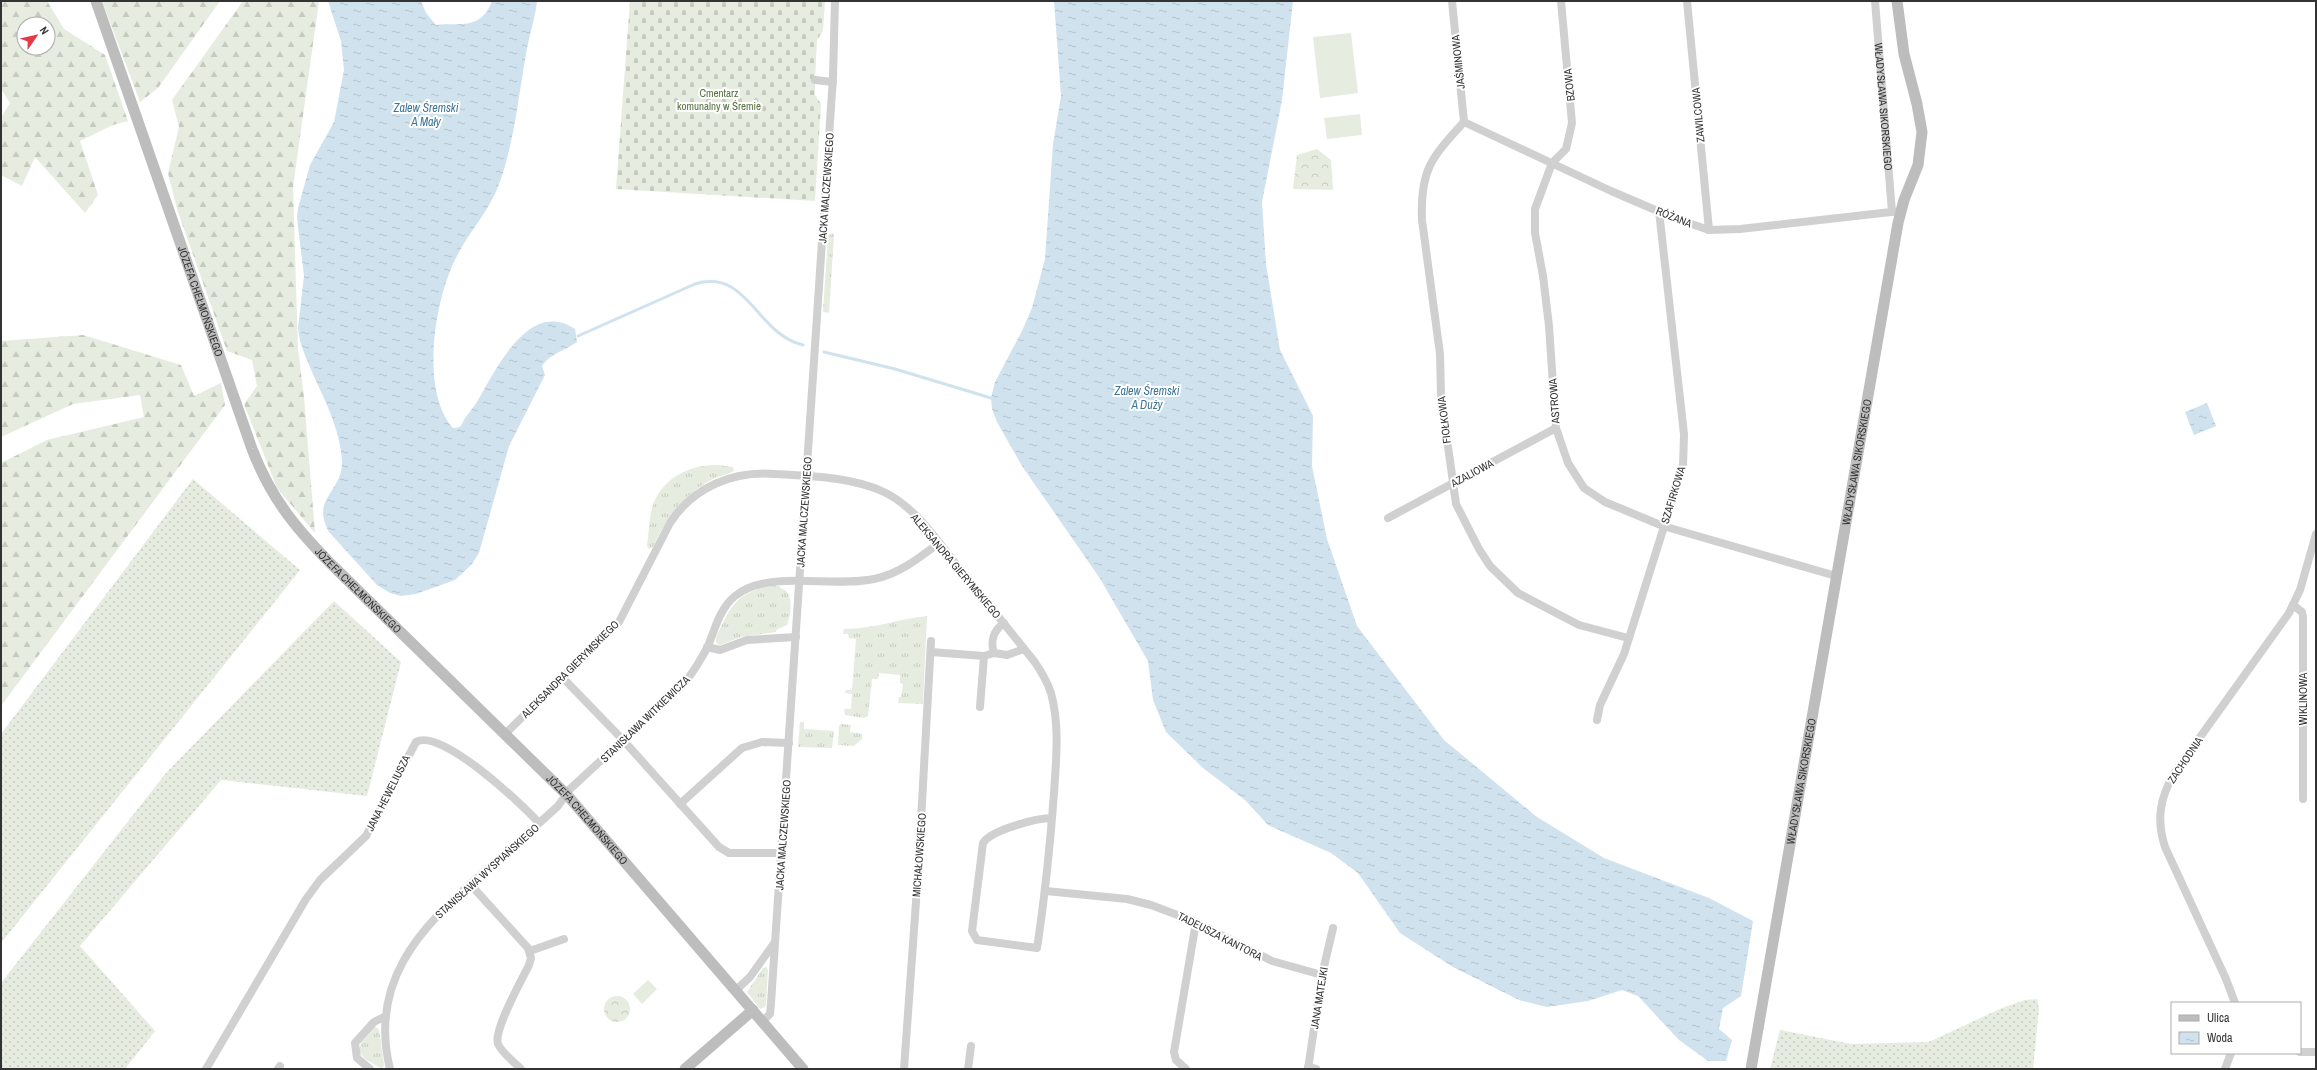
<svg xmlns="http://www.w3.org/2000/svg" width="2317" height="1070" font-family="'Archivo Narrow',sans-serif">
	<style>
		.grass { fill: url(#grass-tufts) }
		.forest { fill: url(#forest-firs); fill-rule: evenodd }
		.cemetery { fill: url(#cemetery-stones) }
		.park { fill: url(#park-crowns) }
		.garden { fill: url(#garden-dots) }
		.pitch { fill: #e6ecdf }
		.water { fill: url(#water-ripples) }
		.lines { fill: none; stroke-linecap: round; stroke-linejoin: round }
		.stream { stroke: #cfe2ee; stroke-width: 3 }
		.street { stroke: #d0d0d0; stroke-width: 8 }
		.secondary { stroke: #bdbdbd; stroke-width: 11 }
		.labels { text-anchor: middle; stroke-width: 4; stroke-linejoin: round; paint-order: stroke }
		.street-label { font-size: 11px; fill: #333; stroke: #fff }
		.park-label { font-size: 11px; fill: #56703f; stroke: #fff }
		.water-label { font-size: 12px; font-style: italic; fill: #3f7597; stroke: #fff }
	</style>
	<defs>
		<pattern id="grass-tufts" width="24" height="20" patternUnits="userSpaceOnUse"><rect width="24" height="20" fill="#e6ecdf"/><path d="M3 7l-1-3M5 7V3M7 7l1-3M15 17l-1-3M17 17v-4M19 17l1-3" fill="none" stroke="#c6cbc0"/></pattern>
		<pattern id="forest-firs" width="22" height="20" patternUnits="userSpaceOnUse"><rect width="22" height="20" fill="#e6ecdf"/><path d="M5 1l3.5 6h-7zM16 11l3.5 6h-7z" fill="#c6cbc0"/></pattern>
		<pattern id="cemetery-stones" width="16" height="16" patternUnits="userSpaceOnUse"><rect width="16" height="16" fill="#e6ecdf"/><path d="M2 7V4a2 2 0 0 1 4 0v3zM10 15v-3a2 2 0 0 1 4 0v3z" fill="#c6cbc0"/></pattern>
		<pattern id="park-crowns" width="20" height="18" patternUnits="userSpaceOnUse"><rect width="20" height="18" fill="#e6ecdf"/><path d="M2 6a3 3 0 1 1 6 0M12 15a3 3 0 1 1 6 0" fill="none" stroke="#c6cbc0"/></pattern>
		<pattern id="garden-dots" width="8" height="8" patternUnits="userSpaceOnUse"><rect width="8" height="8" fill="#e6ecdf"/><path d="M2 2h.1M6 6h.1" fill="none" stroke="#c6cbc0" stroke-width="1.8" stroke-linecap="round"/></pattern>
		<pattern id="water-ripples" width="26" height="14" patternUnits="userSpaceOnUse"><rect width="26" height="14" fill="#cfe2ee"/><path d="M2 4q2-2 4 0t4 0M15 11q2-2 4 0t4 0" fill="none" stroke="#b2c2cd"/></pattern>
	</defs>
	<rect width="100%" height="100%" fill="#fff"/>
	<g class="grass">
		<polygon points="832,233 834,235 829,313 823,312 828,236"/>
		<path d="M718,465L733,467L734,471C727,475 719,476 711,480C682,496 666,518 653,547L648,549L647,545C649,533 649,520 652,508C661,478 690,464 718,465Z"/>
		<path d="M774,586H780V588C795,591 791,615 787,625L776,630V632L741,637L720,645L717,644C714,638 718,633 721,627C733,600 745,590 774,586Z"/>
		<path d="M927,616L923,704L898,703L899,697H901L903,684L900,683V675L879,673L878,679H872L868,716L864,718L845,715L844,709H851L852,694L845,693L846,690H852L856,639L849,638L848,634H843L844,629C872,629 898,619 927,616Z"/>
		<polygon points="800,722 804,722 804,729 834,731 832,748 798,747"/>
		<polygon points="841,724 851,725 850,732 862,734 862,739 854,746 838,745 839,726"/>
		<polygon points="763,968 766,967 768,970 766,1004 765,1007 760,1009 747,992"/>
		<polygon points="375,1027 379,1029 384,1065 382,1069 365,1059 359,1051 361,1043"/>
	</g>
	<g class="forest">
		<path d="M1,1H47L64,29L105,55L128,121L113,125L80,141L98,195L85,213L35,157L22,186L1,175V118L10,103L1,89ZM24,24H48V48H24Z"/>
		<polygon points="102,1 220,1 158,88 140,102"/>
		<polygon points="243,1 319,1 293,187 298,349 304,397 315,533 277,488 244,404 257,386 252,360 227,351 177,209 168,173 179,127 172,100"/>
		<polygon points="83,335 181,365 194,396 221,383 225,405 1,706 1,463 47,440 144,417 140,395 73,404 1,437 1,341"/>
	</g>
	<polygon class="cemetery" points="630,1 825,1 823,31 817,40 815,80 815,95 821,104 815,201 616,189"/>
	<g class="park">
		<polygon points="1317,149 1331,160 1333,190 1293,189 1297,155"/>
		<circle cx="617" cy="1009" r="13"/>
	</g>
	<g class="garden">
		<polygon points="193,479 300,570 1,943 1,734"/>
		<polygon points="334,601 401,662 367,796 221,780 80,946 155,1031 125,1069 1,1069 1,983 166,773"/>
		<polygon points="2037,999 2039,1009 2033,1069 1770,1069 1780,1030 1851,1044 1929,1042 2002,1008 2025,1000"/>
	</g>
	<g class="pitch">
		<polygon points="1351,33 1358,93 1320,98 1313,37"/>
		<polygon points="1360,114 1362,135 1327,139 1324,118"/>
		<polygon points="648,980 657,989 642,1004 633,994"/>
	</g>
	<g class="water">
		<path d="M328,1H421L426,13L436,25C460,22 481,31 492,1H537C535,19 529,36 526,54C518,99 514,145 498,187C488,212 470,231 458,254C435,295 419,390 453,428H457L461,426C465,416 473,409 478,400C496,370 529,298 575,329L577,342C566,350 549,354 542,366L545,375L509,446L479,553L472,564L455,580L416,594L401,596L390,593L377,585L329,532C310,498 343,492 342,461C340,419 312,380 300,341L298,328L304,276L297,218L298,208L310,165L334,122L344,70L341,41Z"/>
		<polygon points="1054,1 1293,1 1282,100 1262,202 1266,264 1280,350 1313,416 1312,466 1327,539 1357,626 1444,740 1537,817 1604,858 1709,898 1753,921 1741,996 1723,1008 1719,1029 1732,1040 1726,1061 1708,1061 1679,1040 1638,996 1622,990 1588,1001 1547,1007 1519,1000 1453,967 1400,933 1358,873 1331,853 1268,825 1245,800 1203,768 1166,732 1153,700 1148,661 1099,577 1022,466 997,422 992,409 991,398 995,382 1022,331 1032,308 1045,259 1053,144 1061,96"/>
		<polygon points="2207,403 2216,426 2194,435 2185,412"/>
	</g>
	<g class="lines">
		<g class="stream">
			<path d="M578,336L695,284C748,268 756,334 803,345"/>
			<polyline points="824,352 895,369 991,398"/>
		</g>
		<g class="street">
			<polyline points="1452,1 1464,122"/>
			<polyline points="1561,1 1572,123 1566,149 1552,163 1535,209 1535,233 1543,276 1549,326 1556,428 1568,463 1584,488 1605,502 1663,526 1836,576"/>
			<polyline points="1687,1 1709,230"/>
			<path id="s1" d="M1875,1L1892,212"/>
			<polyline points="815,80 833,82"/>
			<path d="M1464,122C1431,158 1420,170 1422,220L1440,354L1441,396L1456,504L1479,549L1490,566L1518,593L1579,625L1628,638"/>
			<polyline points="1464,122 1611,191 1674,218 1709,230 1740,229 1900,211"/>
			<polyline points="1388,518 1556,428"/>
			<polyline points="2293,605 2302,612 2303,617 2303,799"/>
			<polyline points="707,647 720,650 747,640 796,637"/>
			<polyline points="931,652 984,656 994,653 1007,655 1024,649"/>
			<path d="M994,653C990,641 994,630 1004,623"/>
			<polyline points="563,678 623,740 719,847 729,853 782,853"/>
			<polyline points="980,707 984,656"/>
			<polyline points="1597,720 1600,705 1624,654 1683,466 1684,434 1659,211"/>
			<path d="M505,734L619,622L670,523C693,487 734,470 776,474C811,476 852,477 884,492C915,507 935,538 956,564C982,596 1008,629 1034,661C1041,671 1047,681 1051,693C1060,726 1056,761 1054,793C1050,846 1045,896 1037,948L977,940L972,931L983,843C991,830 1037,818 1052,818"/>
			<polyline points="680,804 742,748 762,742 789,743"/>
			<path d="M470,884L528,948L531,958L529,965C522,980 493,1030 498,1044C502,1053 514,1062 521,1069"/>
			<polyline points="1046,891 1127,899 1151,905 1196,922 1272,961 1322,975"/>
			<polyline points="530,951 564,939"/>
			<polyline points="736,990 750,977 775,942"/>
			<path d="M2235,1003L2226,979L2165,847C2156,819 2160,797 2175,772L2289,613L2300,590L2316,534"/>
			<polyline points="763,1021 770,1014 771,1003 833,77 835,1"/>
			<polyline points="2300,1052 2315,1052"/>
			<polyline points="1308,1067 1316,1069"/>
			<path d="M206,1069L306,899L320,880L366,836L416,742C440,727 522,804 539,823"/>
			<polyline points="278,1069 280,1066"/>
			<polyline points="370,1069 357,1058 355,1043 374,1022 384,1017"/>
			<path d="M390,1069C369,983 418,930 478,877C505,853 532,830 558,806L570,789L684,684C693,672 701,660 708,646C715,629 720,608 735,596C768,569 832,588 874,579C899,574 919,558 939,543"/>
			<polyline points="904,1069 918,874 931,641"/>
			<polyline points="968,1069 971,1046"/>
			<polyline points="1186,1069 1176,1060 1174,1052 1196,922"/>
			<polyline points="1308,1069 1322,975 1333,928"/>
			<polyline points="2225,1069 2231,1053"/>
		</g>
		<g class="secondary">
			<path id="s2" d="M96,1L252,449C271,498 294,526 330,563L567,795L803,1069"/>
			<polyline points="685,1069 753,1010"/>
			<path id="s3" d="M1751,1069L1898,223L1904,200L1918,165L1922,132L1917,104L1904,54L1897,1"/>
		</g>
	</g>
	<g class="labels">
		<g class="street-label">
			<text transform="translate(1458 62) rotate(-96)" y="4">JAŚMINOWA</text>
			<text transform="translate(1569 85) rotate(-96)" y="4">BZOWA</text>
			<text dy="4" stroke="none"><textPath href="#s1" startOffset="106">WŁADYSŁAWA SIKORSKIEGO</textPath></text>
			<text transform="translate(1698 115) rotate(-95)" y="4">ZAWILCOWA</text>
			<text transform="translate(826 188) rotate(-86)" y="4">JACKA MALCZEWSKIEGO</text>
			<text transform="translate(1674 217) rotate(22)" y="4">RÓŻANA</text>
			<text dy="4" stroke="none"><textPath href="#s2" startOffset="318">JÓZEFA CHEŁMOŃSKIEGO</textPath></text>
			<text transform="translate(1554 401) rotate(-94)" y="4">ASTROWA</text>
			<text transform="translate(1444 420) rotate(-97)" y="4">FIOŁKOWA</text>
			<text dy="4" stroke="none"><textPath href="#s3" startOffset="616">WŁADYSŁAWA SIKORSKIEGO</textPath></text>
			<text transform="translate(1472 473) rotate(-28)" y="4">AZALIOWA</text>
			<text transform="translate(1673 495) rotate(-73)" y="4">SZAFIRKOWA</text>
			<text transform="translate(804 512) rotate(-86)" y="4">JACKA MALCZEWSKIEGO</text>
			<text transform="translate(956 566) rotate(50)" y="4">ALEKSANDRA GIERYMSKIEGO</text>
			<text dy="4" stroke="none"><textPath href="#s2" startOffset="653">JÓZEFA CHEŁMOŃSKIEGO</textPath></text>
			<text transform="translate(570 669) rotate(-45)" y="4">ALEKSANDRA GIERYMSKIEGO</text>
			<text transform="translate(2303 699) rotate(-90)" y="4">WIKLINOWA</text>
			<text transform="translate(645 719) rotate(-44)" y="4">STANISŁAWA WITKIEWICZA</text>
			<text transform="translate(2185 760) rotate(-56)" y="4">ZACHODNIA</text>
			<text dy="4" stroke="none"><textPath href="#s3" startOffset="292">WŁADYSŁAWA SIKORSKIEGO</textPath></text>
			<text transform="translate(388 793) rotate(-63)" y="4">JANA HEWELIUSZA</text>
			<text dy="4" stroke="none"><textPath href="#s2" startOffset="977">JÓZEFA CHEŁMOŃSKIEGO</textPath></text>
			<text transform="translate(783 835) rotate(-86)" y="4">JACKA MALCZEWSKIEGO</text>
			<text transform="translate(919 855) rotate(-86)" y="4">MICHAŁOWSKIEGO</text>
			<text transform="translate(487 871) rotate(-42)" y="4">STANISŁAWA WYSPIAŃSKIEGO</text>
			<text transform="translate(1220 936) rotate(27)" y="4">TADEUSZA KANTORA</text>
			<text transform="translate(1319 998) rotate(-81)" y="4">JANA MATEJKI</text>
		</g>
		<g class="park-label">
			<text x="719" y="97">Cmentarz<tspan x="719" dy="13">komunalny w Śremie</tspan></text>
		</g>
		<g class="water-label">
			<text x="426" y="112">Zalew Śremski<tspan x="426" dy="14">A Mały</tspan></text>
			<text x="1147" y="395">Zalew Śremski<tspan x="1147" dy="14">A Duży</tspan></text>
		</g>
	</g>
	<rect width="2317" height="1070" fill="none" stroke="#333333" stroke-width="4"/>
	<rect x="2171" y="1002" width="130" height="52" fill="#ffffff" stroke="#adadad"/>
	<rect x="2179" y="1015" width="20" height="6" fill="#bdbdbd" stroke="#adadad"/>
	<text x="2207" y="1022" font-size="12" fill="#333333">Ulica</text>
	<rect x="2179" y="1032" width="20" height="12" fill="url(#water-ripples)" stroke="#adadad"/>
	<text x="2207" y="1042" font-size="12" fill="#333333">Woda</text>
	<g transform="translate(36 36) rotate(56)"><circle r="19" fill="#ffffff" stroke="#adadad"/>
	<path d="M0-3L7 15L0 10L-7 15Z" fill="#e63946"/>
	<text y="-6" font-size="11" font-weight="bold" text-anchor="middle" fill="#333333">N</text>
	</g>
</svg>
